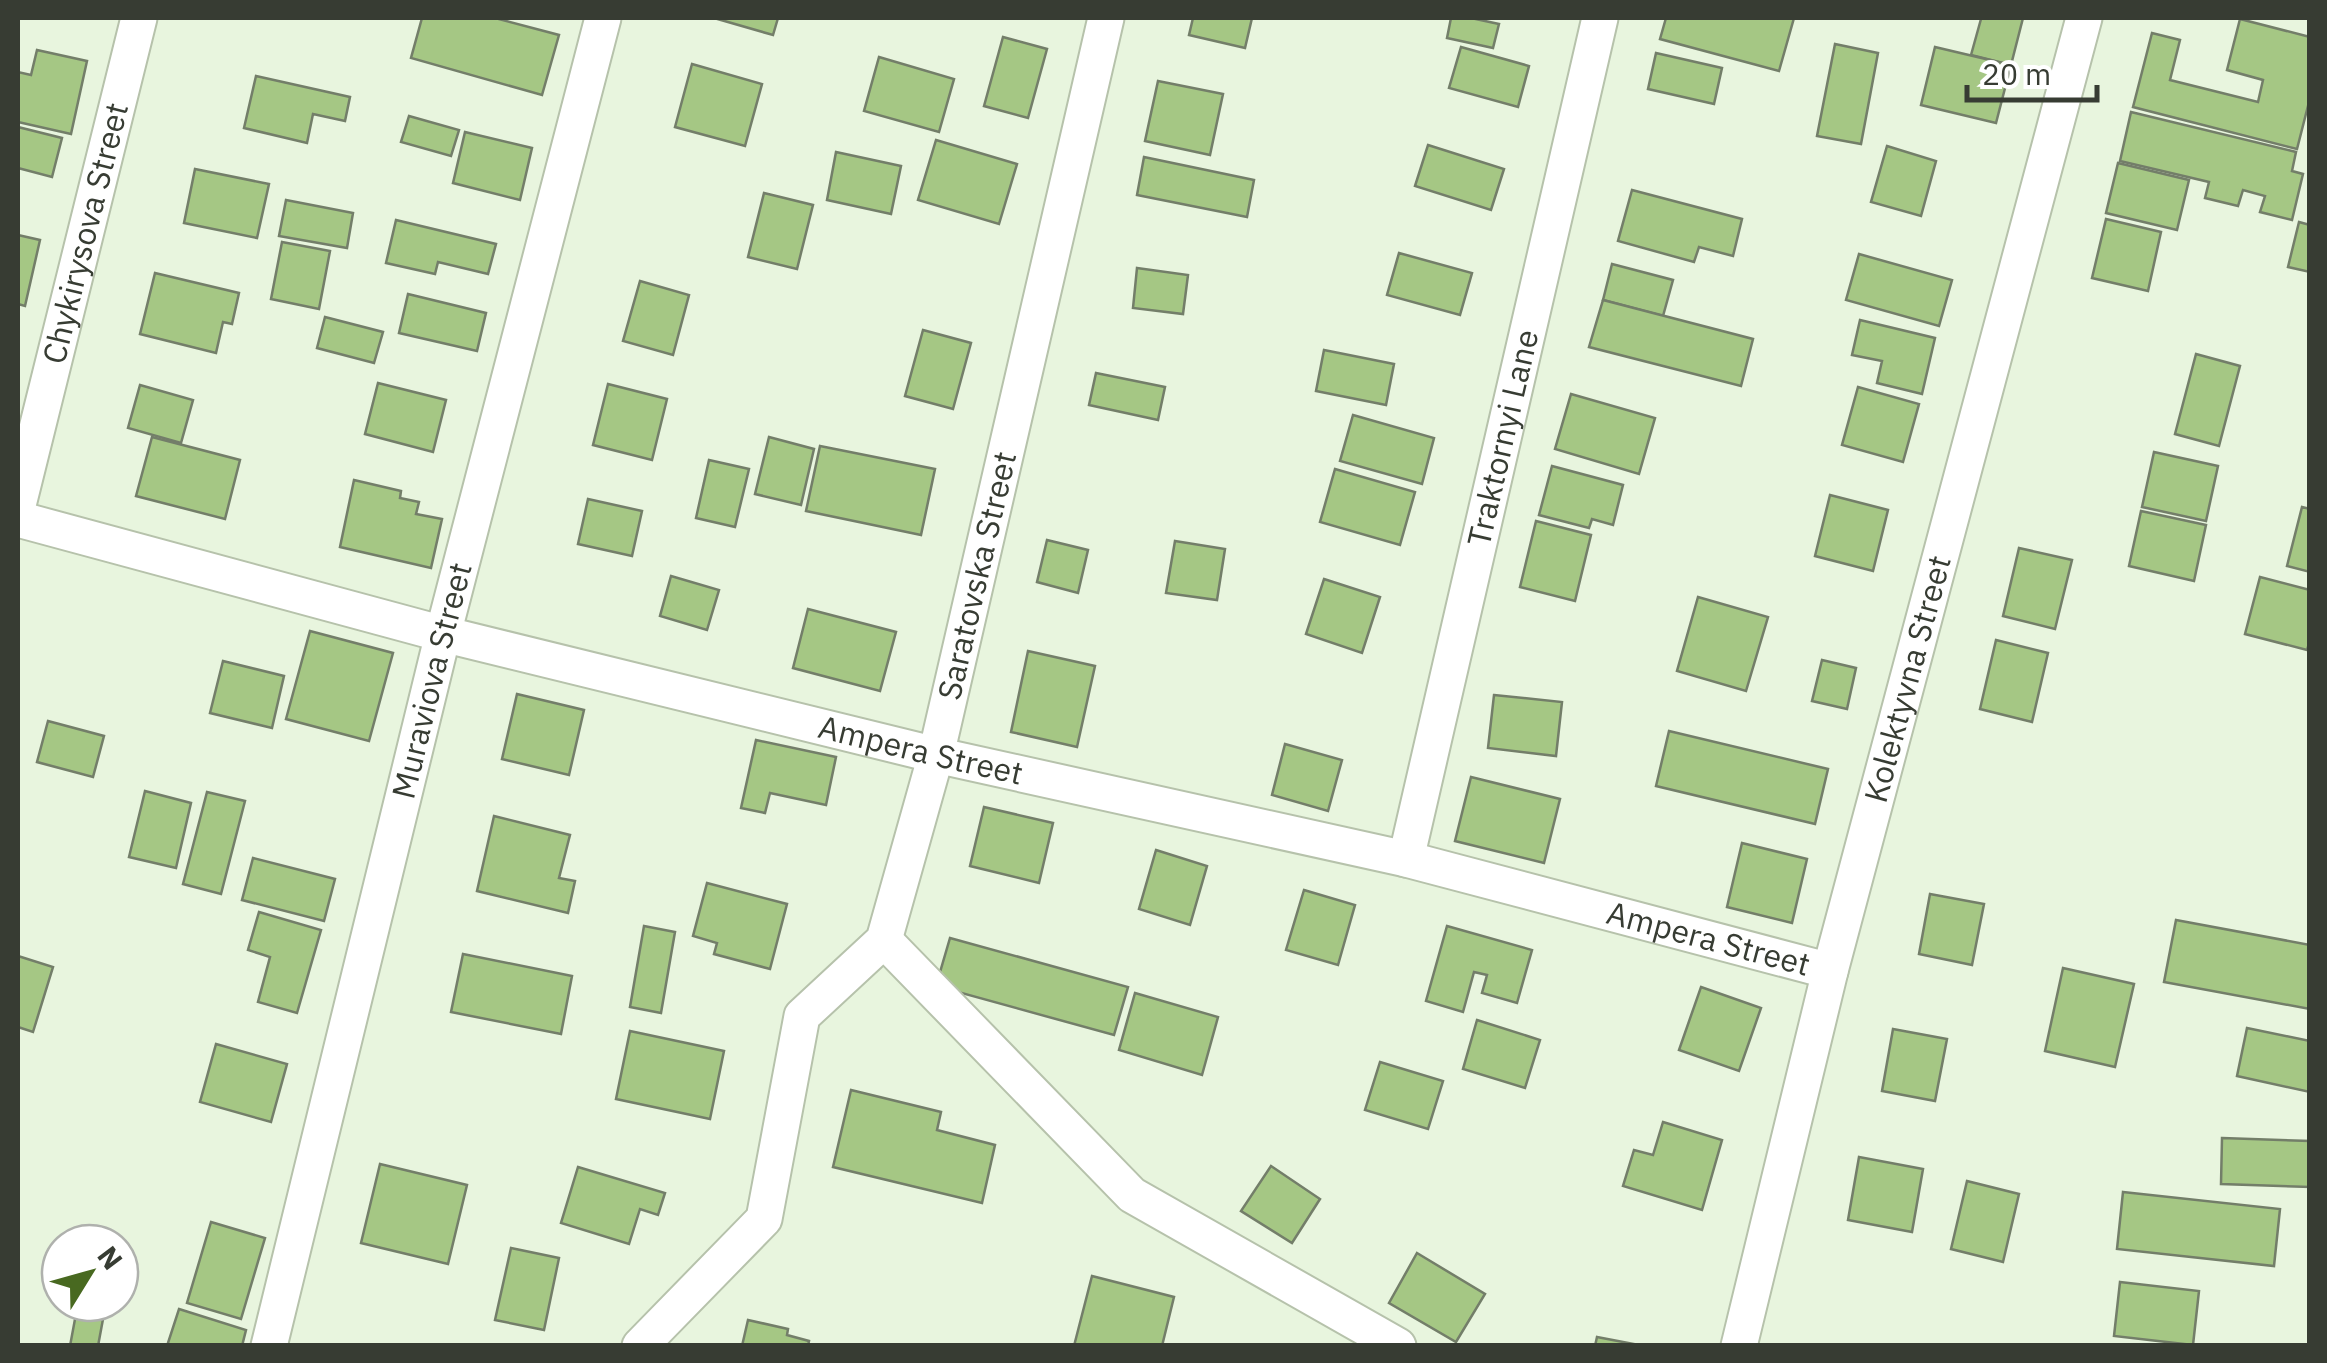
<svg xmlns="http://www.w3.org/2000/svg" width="2327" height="1363" font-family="'IBM Plex Sans',sans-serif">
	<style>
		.building { fill: #a5c784; stroke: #737e69; stroke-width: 2.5 }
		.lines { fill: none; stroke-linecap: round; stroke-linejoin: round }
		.street-casing { stroke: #b6c2ab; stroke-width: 39 }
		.street { stroke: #fff; stroke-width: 35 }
		.labels { text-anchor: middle; stroke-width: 8; stroke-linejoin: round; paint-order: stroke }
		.street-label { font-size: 32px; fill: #373c33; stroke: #fff }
	</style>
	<rect width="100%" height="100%" fill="#e8f5de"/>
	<g class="building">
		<polygon points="422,18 495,18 559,35 542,95 411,58"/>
		<polygon points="714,18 778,18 773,35"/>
		<polygon points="1193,18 1252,18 1245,48 1189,35"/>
		<polygon points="1451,18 1471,18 1499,24 1493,48 1447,38"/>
		<polygon points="1666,18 1794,18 1779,71 1660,39"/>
		<polygon points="1976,18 2023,18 2011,65 1971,55 1981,19"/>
		<polygon points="2240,19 2310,37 2310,98 2297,149 2133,107 2152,33 2180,40 2170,80 2258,102 2263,80 2227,70"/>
		<polygon points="1003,37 1047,49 1028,118 984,106"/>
		<polygon points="1835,44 1878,53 1861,144 1817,136"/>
		<polygon points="1461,47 1529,66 1518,107 1449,88"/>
		<polygon points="1935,47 2011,65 1996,123 1921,105"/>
		<polygon points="37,50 87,61 71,134 18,122 18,72 31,75"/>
		<polygon points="1656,53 1722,68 1714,104 1648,89"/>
		<polygon points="879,57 954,79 939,132 864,111"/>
		<polygon points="692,64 762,84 745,146 675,127"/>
		<polygon points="256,76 350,97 345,121 313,114 307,143 244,128"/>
		<polygon points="1158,81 1223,94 1210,155 1145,141"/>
		<polygon points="2131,112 2296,152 2292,171 2303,174 2292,220 2260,212 2265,196 2243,190 2238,206 2205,198 2209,182 2120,161"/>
		<polygon points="409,116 459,130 451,156 401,142"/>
		<polygon points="18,127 62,138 52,177 18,168"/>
		<polygon points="465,132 532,148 520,200 453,183"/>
		<polygon points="936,140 1017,164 999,224 918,200"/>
		<polygon points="1428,145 1504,169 1491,210 1415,186"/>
		<polygon points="1887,146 1936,161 1921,216 1871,202"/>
		<polygon points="836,152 901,166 891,214 827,200"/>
		<polygon points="1144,157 1254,180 1247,217 1137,195"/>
		<polygon points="2118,163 2189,180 2177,230 2106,213"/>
		<polygon points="195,169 269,184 257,238 184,223"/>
		<polygon points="1632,190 1742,219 1733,256 1699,247 1694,262 1618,241"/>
		<polygon points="764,193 813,205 797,269 748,257"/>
		<polygon points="286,200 353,213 347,248 279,236"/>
		<polygon points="2106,219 2161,232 2148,291 2092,278"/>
		<polygon points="396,220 496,244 488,274 438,262 435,274 386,263"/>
		<polygon points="2299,222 2310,225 2310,272 2288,267"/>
		<polygon points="18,235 40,240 25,306 18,304"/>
		<polygon points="282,242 330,251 319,309 271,299"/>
		<polygon points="1399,253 1472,273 1460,315 1387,295"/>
		<polygon points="1859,254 1952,280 1939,326 1846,300"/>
		<polygon points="1612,264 1673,280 1663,316 1603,300"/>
		<polygon points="1137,268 1188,275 1183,314 1133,308"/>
		<polygon points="155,273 239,293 232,324 223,322 216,353 140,334"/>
		<polygon points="640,281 689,295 673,355 623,341"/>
		<polygon points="408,294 486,313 477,351 399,333"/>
		<polygon points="1603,300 1753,339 1741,386 1589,347"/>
		<polygon points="325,317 383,332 374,363 317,348"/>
		<polygon points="1860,320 1935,338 1922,394 1877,383 1882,361 1852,355"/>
		<polygon points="923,330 971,343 953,409 905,396"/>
		<polygon points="1324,350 1394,364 1386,405 1316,391"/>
		<polygon points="2196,354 2240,366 2219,446 2175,434"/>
		<polygon points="1096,373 1165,387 1158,420 1089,405"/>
		<polygon points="378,383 446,400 433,452 365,434"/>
		<polygon points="608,384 667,399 652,460 593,445"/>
		<polygon points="140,385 193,400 181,443 128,428"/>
		<polygon points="1858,387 1919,404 1903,462 1842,445"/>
		<polygon points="1571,394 1655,418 1639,474 1555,449"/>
		<polygon points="1353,415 1434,438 1422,484 1340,461"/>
		<polygon points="152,437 240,460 225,519 136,496"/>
		<polygon points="769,437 814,449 801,505 755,494"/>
		<polygon points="820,446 935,469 921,535 806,511"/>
		<polygon points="2154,452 2218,466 2206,521 2142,507"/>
		<polygon points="709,460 749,469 735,527 696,518"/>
		<polygon points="1552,466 1623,485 1613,525 1592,519 1589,528 1539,515"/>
		<polygon points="1335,469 1415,492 1400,545 1320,522"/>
		<polygon points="354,480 401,491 400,498 419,502 416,514 442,519 431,568 340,547"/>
		<polygon points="1830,495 1888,510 1873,571 1815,556"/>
		<polygon points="588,499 642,511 632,556 578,544"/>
		<polygon points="2302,507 2310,509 2310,572 2287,566"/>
		<polygon points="2141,511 2206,525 2194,581 2129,566"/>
		<polygon points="1536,521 1591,535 1575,601 1520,587"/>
		<polygon points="1047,540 1088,550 1078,593 1037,582"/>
		<polygon points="1175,541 1225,549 1217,600 1166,593"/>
		<polygon points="2019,548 2072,560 2055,629 2003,616"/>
		<polygon points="671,576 719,590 707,630 660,616"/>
		<polygon points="2260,577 2310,590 2310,640 2307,650 2245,634"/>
		<polygon points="1324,579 1380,597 1362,653 1306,634"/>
		<polygon points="1698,597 1768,617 1746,691 1677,671"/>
		<polygon points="808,609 896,632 880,691 793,668"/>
		<polygon points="310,631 393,653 369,741 286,719"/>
		<polygon points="1996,640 2048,653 2032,722 1980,709"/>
		<polygon points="1028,651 1095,666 1077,747 1011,732"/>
		<polygon points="1822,660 1856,668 1847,709 1812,701"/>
		<polygon points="223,661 284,676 272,728 210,713"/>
		<polygon points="517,694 584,710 569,775 502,759"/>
		<polygon points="1494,695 1562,702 1556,756 1488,748"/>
		<polygon points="48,721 104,736 93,777 37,762"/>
		<polygon points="1669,731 1828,769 1815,824 1656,786"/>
		<polygon points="756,740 836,757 826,805 770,793 765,813 741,808"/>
		<polygon points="1285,744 1342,760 1328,811 1272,795"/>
		<polygon points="1471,777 1560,799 1544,863 1455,841"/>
		<polygon points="145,791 191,803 176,868 129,857"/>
		<polygon points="207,792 245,801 221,894 183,884"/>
		<polygon points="984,807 1053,823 1039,883 970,866"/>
		<polygon points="494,816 570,835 559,878 575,881 568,913 477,891"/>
		<polygon points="1742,843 1807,859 1792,923 1727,907"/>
		<polygon points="1156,850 1207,866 1190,925 1139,909"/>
		<polygon points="253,858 335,879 324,921 242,900"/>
		<polygon points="707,883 787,904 770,969 714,954 717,943 693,936"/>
		<polygon points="1304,890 1355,905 1338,965 1286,950"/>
		<polygon points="1930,894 1984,904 1972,965 1919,954"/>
		<polygon points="259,912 321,930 297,1013 258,1002 270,957 248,950"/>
		<polygon points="2176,920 2310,945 2310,1009 2164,982"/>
		<polygon points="644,926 675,932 661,1013 630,1007"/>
		<polygon points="1447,926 1532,950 1517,1003 1482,993 1487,975 1474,972 1463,1012 1426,1001"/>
		<polygon points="950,938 1128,987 1114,1035 936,986"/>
		<polygon points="463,954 572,976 561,1034 451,1012"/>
		<polygon points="18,956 53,967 33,1032 18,1027"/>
		<polygon points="2063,968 2134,984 2115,1067 2045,1051"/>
		<polygon points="1701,987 1761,1008 1739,1071 1679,1050"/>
		<polygon points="1135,993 1218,1017 1202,1075 1119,1050"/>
		<polygon points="1477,1020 1540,1040 1525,1088 1463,1069"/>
		<polygon points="2247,1028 2310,1041 2310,1092 2237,1076"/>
		<polygon points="1893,1029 1947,1039 1935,1101 1882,1091"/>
		<polygon points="630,1031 724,1051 710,1119 616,1099"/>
		<polygon points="216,1044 287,1064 271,1122 200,1102"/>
		<polygon points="1380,1062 1443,1081 1428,1129 1365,1110"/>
		<polygon points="851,1090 941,1112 937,1130 995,1145 982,1203 833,1167"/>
		<polygon points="1663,1122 1722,1140 1702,1210 1623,1186 1634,1150 1653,1155"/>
		<polygon points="2222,1138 2310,1141 2310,1187 2221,1184"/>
		<polygon points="1859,1157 1923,1169 1912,1232 1848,1220"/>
		<polygon points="380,1164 467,1185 448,1264 361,1243"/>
		<polygon points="1271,1166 1320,1199 1292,1243 1241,1211"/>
		<polygon points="578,1167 665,1193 658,1215 640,1209 629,1244 561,1223"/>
		<polygon points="1967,1181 2019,1194 2003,1262 1951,1249"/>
		<polygon points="2123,1192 2280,1209 2274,1266 2117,1249"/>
		<polygon points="211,1222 265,1238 241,1319 187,1303"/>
		<polygon points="511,1248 559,1258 544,1330 495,1320"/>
		<polygon points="1417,1253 1485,1294 1456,1342 1389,1303"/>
		<polygon points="1092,1276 1174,1297 1162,1346 1074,1346"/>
		<polygon points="2120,1282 2199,1291 2193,1345 2114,1336"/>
		<polygon points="78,1303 106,1303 98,1346 70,1346"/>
		<polygon points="179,1309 246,1330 242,1346 167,1346"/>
		<polygon points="748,1320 788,1329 787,1335 809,1341 808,1346 742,1346"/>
		<polygon points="1597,1337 1644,1346 1595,1346"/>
	</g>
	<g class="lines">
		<g class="street-casing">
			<g id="street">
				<path id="s1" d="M18,505L139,18"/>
				<path id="s2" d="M18,519L443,634L936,755L1406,859L1830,971"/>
				<path id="s3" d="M1406,859L1600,18"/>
				<polyline points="884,940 1132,1195 1398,1346"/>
				<path id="s4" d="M269,1346L443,634L603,18"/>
				<path id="s5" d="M640,1346L764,1219L802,1016L884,940L936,755L1106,18"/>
				<path id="s6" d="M1739,1346L1830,971L2084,18"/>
			</g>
		</g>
		<use href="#street" class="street"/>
	</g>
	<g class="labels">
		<g class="street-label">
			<text dy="11" stroke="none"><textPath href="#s1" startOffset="280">Chykirysova Street</textPath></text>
			<text dy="11" stroke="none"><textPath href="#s3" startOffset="432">Traktornyi Lane</textPath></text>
			<text dy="11" stroke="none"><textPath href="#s5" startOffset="872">Saratovska Street</textPath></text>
			<text dy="11" stroke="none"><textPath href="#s6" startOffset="688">Kolektyvna Street</textPath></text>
			<text dy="11" stroke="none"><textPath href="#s4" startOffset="685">Muraviova Street</textPath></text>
			<text dy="11" stroke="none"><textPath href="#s2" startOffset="932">Ampera Street</textPath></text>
			<text dy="11" stroke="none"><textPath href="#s2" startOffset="1742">Ampera Street</textPath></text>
		</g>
	</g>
	<rect width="2327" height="1363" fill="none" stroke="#373c33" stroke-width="40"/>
	<g transform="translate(90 1273) rotate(53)"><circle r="48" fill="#ffffff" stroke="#afb1ad" stroke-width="2.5"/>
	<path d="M0-8L18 38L0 25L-18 38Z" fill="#486920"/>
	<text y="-15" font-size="28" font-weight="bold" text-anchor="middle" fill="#373c33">N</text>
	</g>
	<path d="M1967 85v15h130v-15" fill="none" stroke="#373c33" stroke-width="5"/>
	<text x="1982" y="85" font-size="30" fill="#373c33" stroke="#ffffff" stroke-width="8" paint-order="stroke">20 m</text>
</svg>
